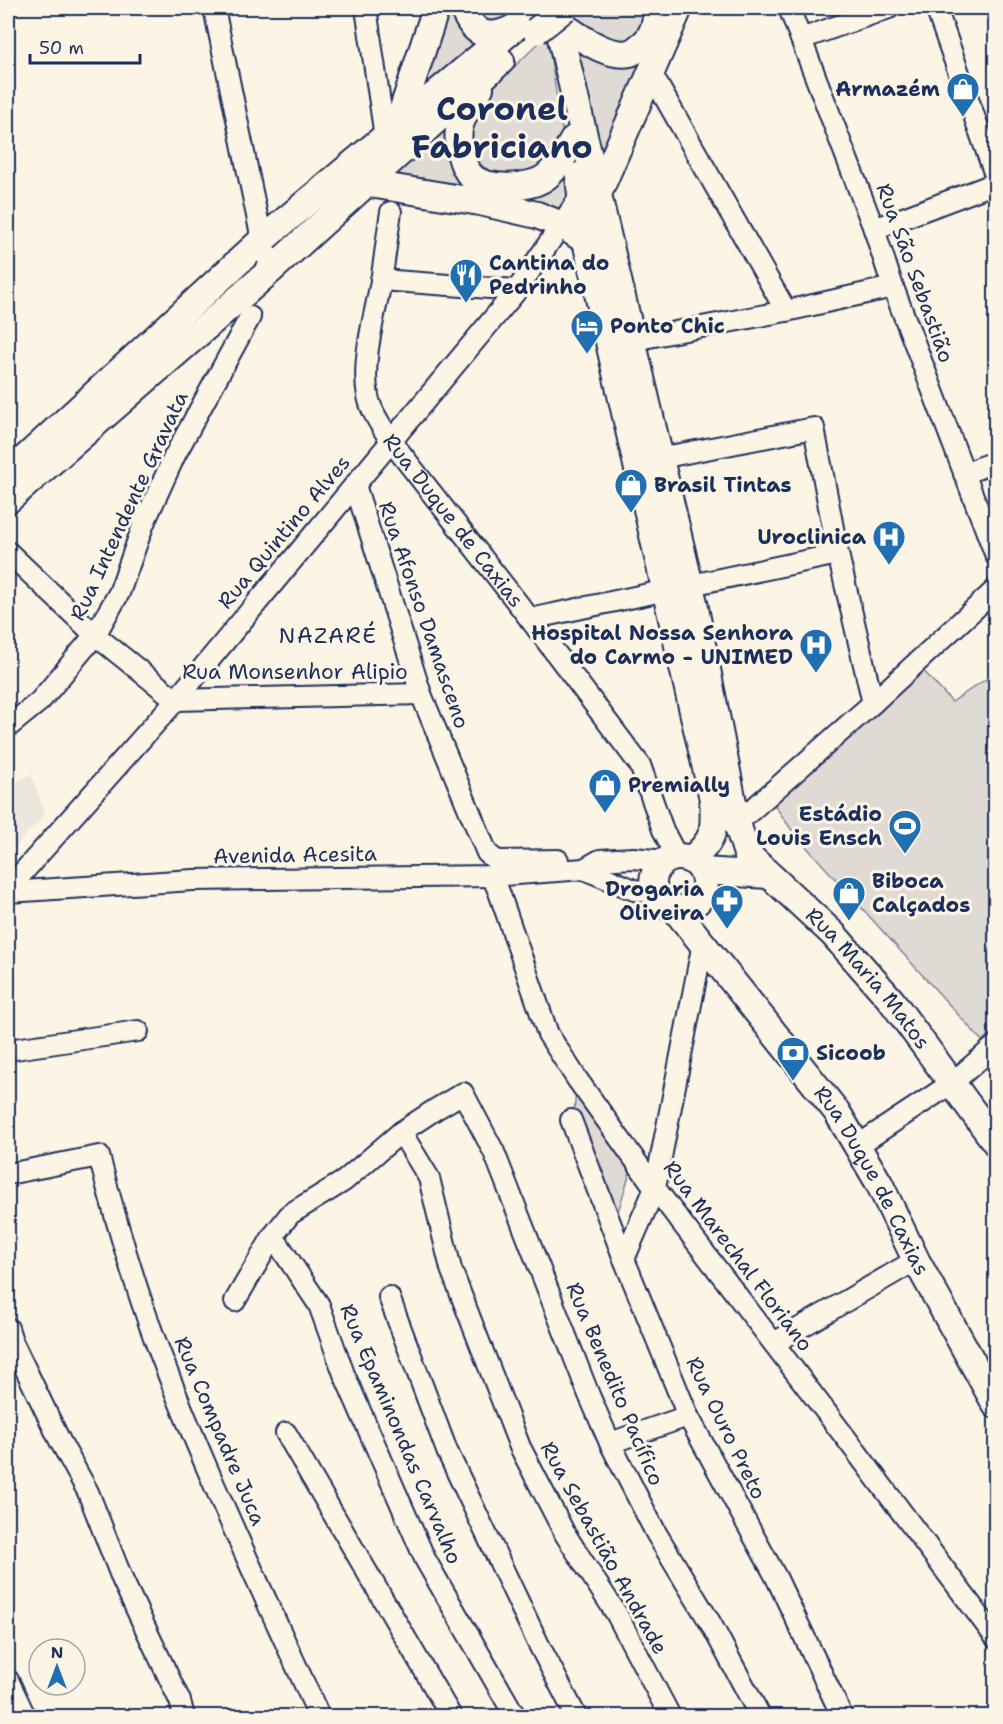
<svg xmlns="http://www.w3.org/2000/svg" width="1003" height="1724" font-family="'Shantell Sans',sans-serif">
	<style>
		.built { fill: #ece7dc }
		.green { fill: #dfdbd4; stroke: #7d8599; stroke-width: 1.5 }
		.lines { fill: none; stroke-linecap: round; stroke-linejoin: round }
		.minor-casing { stroke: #1b2f5e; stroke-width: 24 }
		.major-casing { stroke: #1b2f5e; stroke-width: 30 }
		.minor { stroke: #fcf5e5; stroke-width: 20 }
		.major { stroke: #fcf5e5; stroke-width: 26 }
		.major-bridge-casing { stroke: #1b2f5e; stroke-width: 30; stroke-linecap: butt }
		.major-bridge { stroke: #fcf5e5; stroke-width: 26 }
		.labels { text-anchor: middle; stroke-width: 6; stroke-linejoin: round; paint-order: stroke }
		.poi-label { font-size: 21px; font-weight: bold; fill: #1b2f5e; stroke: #fcf5e5; text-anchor: start }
		.street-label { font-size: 21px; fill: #1b2f5e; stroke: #fcf5e5 }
		.neighbourhood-label { font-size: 22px; letter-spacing: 1.5px; fill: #1b2f5e; stroke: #fcf5e5 }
		.town-label { font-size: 33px; font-weight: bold; fill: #1b2f5e; stroke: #fcf5e5 }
	</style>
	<rect width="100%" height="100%" fill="#fcf5e5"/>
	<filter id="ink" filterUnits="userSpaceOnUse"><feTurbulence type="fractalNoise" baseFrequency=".0167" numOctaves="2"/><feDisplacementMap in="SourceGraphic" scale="12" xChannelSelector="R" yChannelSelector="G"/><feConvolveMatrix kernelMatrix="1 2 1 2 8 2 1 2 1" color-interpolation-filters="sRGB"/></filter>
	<g filter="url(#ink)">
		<polygon class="built" points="31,774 45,814 8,855 8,787"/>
		<g class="green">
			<path d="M443,8H451C455,31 460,29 480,40L411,112Z"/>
			<polygon points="467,8 535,8 504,21 481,20"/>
			<polygon points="576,8 648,8 634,44 588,36 572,11"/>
			<polygon points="547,35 563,136 550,162 534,174 508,177 493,173 482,166 470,147 468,120 479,101"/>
			<path d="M572,39C597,73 613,69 647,52L600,181Z"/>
			<polygon points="457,110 453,139 499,193 524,199 539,193 563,173 572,203 560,219 378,178"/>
			<polygon points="918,665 952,702 986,679 996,690 995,1029 982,1041 793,832 773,803"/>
			<polygon points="577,1077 634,1159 615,1222 574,1115"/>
		</g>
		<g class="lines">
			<g class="minor-casing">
				<g id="minor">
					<polyline points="214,8 262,240 271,270"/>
					<polyline points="366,8 385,137"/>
					<polyline points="789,8 874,229 893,287 996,556"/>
					<polyline points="936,8 996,178"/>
					<polyline points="801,39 889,8"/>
					<polyline points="651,73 786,311"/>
					<path id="s1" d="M391,212C387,235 385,258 381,281C375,316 361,360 368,396C371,412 382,427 391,441L530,619L640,765L663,830L677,857"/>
					<polyline points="874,229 996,183"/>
					<polyline points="381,280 517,290"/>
					<polyline points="633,340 786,311 893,287"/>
					<polyline points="660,458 814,428 838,554 873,703"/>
					<polyline points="964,474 996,461"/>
					<polyline points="355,485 421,694 487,853 497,861 558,860"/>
					<polyline points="8,552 95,635 176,700 421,694"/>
					<polyline points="530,619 838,554"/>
					<polyline points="8,727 40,701 95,635 119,593 144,523 175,455 250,317"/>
					<polyline points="737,823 873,703 996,589"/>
					<polyline points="584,869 634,890 655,893"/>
					<polyline points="492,876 499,892 548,1034 577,1079 655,1188 855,1450 996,1638"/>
					<polyline points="8,889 176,700 517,290 582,194"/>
					<polyline points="8,892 193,880 492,876 584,869 600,860 633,858 666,861"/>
					<polyline points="8,1050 138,1031"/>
					<polyline points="571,1120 624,1259 688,1416 776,1577 842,1716"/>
					<polyline points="401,1132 429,1178 451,1269 520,1447 565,1534 616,1613 670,1716"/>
					<polyline points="857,1146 952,1083 996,1045"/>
					<path d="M8,1174L99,1156C115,1218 133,1280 155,1340C203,1468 263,1592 319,1716"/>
					<polyline points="273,1236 319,1305 344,1374 425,1559 515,1716"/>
					<polyline points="624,1259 655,1188 703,943"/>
					<polyline points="389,1297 447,1451 538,1643 576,1716"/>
					<polyline points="235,1301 273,1236 290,1214 344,1181 401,1132 436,1109 463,1093 494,1152 589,1395 610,1443 656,1533 711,1624 760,1716"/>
					<polyline points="8,1328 12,1341 60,1441 88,1492 123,1581 180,1701 184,1716"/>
					<polyline points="774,1343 916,1260"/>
					<polyline points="286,1433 451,1716"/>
					<polyline points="610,1443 688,1416"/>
					<polyline points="8,1680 25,1716"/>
				</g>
			</g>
			<g class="major-casing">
				<g id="major">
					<path d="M463,8C473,35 488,41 514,28"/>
					<path id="s2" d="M554,8L694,603L737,823L747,854L833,934L891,1000L996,1143"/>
					<path d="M557,22C577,34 605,58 630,53C634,52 638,48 642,45C653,37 657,21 657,8"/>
					<path d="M480,88C473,100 461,116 459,129C457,144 461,166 472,177C487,191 532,189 547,176C558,167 566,152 574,139"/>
					<polyline points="397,127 436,8"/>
					<path d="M579,176L586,241L713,799C715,829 715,841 690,860"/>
					<polyline points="364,183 480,202 537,215 562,225 586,241"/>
					<polyline points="598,194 679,8"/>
					<polyline points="8,474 262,240 538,8"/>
					<polyline points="8,500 271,270 501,61"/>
					<circle cx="679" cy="883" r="26"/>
					<polyline points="702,871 769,875"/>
					<path id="s3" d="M674,908L837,1112L879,1183L916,1260L996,1405"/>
				</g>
			</g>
			<use href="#minor" class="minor"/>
			<use href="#major" class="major"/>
			<g class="major-bridge-casing">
				<polyline id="major-bridge" points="536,31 565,8"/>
			</g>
			<use href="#major-bridge" class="major-bridge"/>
		</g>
	</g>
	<defs>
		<g id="shop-pin" transform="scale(1.725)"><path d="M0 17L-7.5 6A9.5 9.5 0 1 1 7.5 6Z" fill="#1f6fb2" stroke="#fcf5e5"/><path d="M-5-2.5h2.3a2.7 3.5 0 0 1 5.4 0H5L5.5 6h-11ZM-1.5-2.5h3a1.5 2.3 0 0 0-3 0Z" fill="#fff"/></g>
		<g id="restaurant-pin" transform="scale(1.725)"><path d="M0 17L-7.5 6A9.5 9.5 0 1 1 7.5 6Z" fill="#1f6fb2" stroke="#fcf5e5"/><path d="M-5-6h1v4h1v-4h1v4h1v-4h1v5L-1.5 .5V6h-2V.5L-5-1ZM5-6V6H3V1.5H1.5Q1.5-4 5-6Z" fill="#fff"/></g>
		<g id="hotel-pin" transform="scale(1.725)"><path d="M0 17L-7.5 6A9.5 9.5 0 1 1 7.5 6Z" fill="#1f6fb2" stroke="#fcf5e5"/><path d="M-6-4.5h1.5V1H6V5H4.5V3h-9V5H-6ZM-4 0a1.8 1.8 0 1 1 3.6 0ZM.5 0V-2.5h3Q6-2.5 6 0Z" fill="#fff"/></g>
		<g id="hospital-pin" transform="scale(1.725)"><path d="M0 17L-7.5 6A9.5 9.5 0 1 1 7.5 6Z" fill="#1f6fb2" stroke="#fcf5e5"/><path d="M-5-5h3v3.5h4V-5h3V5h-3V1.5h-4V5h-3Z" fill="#fff"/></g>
		<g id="stadium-pin" transform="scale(1.725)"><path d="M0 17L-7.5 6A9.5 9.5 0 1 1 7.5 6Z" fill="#1f6fb2" stroke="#fcf5e5"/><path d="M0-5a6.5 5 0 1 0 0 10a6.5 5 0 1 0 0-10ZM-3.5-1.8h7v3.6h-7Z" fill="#fff"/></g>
		<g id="pharmacy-pin" transform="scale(1.725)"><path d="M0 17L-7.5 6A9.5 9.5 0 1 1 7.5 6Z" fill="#1f6fb2" stroke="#fcf5e5"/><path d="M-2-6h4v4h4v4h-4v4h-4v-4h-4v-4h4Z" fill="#fff"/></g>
		<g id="bank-pin" transform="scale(1.725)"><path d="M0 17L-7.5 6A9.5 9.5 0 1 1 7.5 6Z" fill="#1f6fb2" stroke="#fcf5e5"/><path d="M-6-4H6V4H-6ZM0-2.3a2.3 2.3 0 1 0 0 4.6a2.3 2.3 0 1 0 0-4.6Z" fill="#fff"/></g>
	</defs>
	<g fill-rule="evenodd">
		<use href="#shop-pin" x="963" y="89"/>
		<use href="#restaurant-pin" x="466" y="275"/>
		<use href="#hotel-pin" x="587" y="326"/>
		<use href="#shop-pin" x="631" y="485"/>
		<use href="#hospital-pin" x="889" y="537"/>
		<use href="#hospital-pin" x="816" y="645"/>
		<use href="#shop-pin" x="605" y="785"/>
		<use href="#stadium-pin" x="905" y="826"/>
		<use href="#shop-pin" x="849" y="893"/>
		<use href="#pharmacy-pin" x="727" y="901"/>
		<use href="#bank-pin" x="793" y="1053"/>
	</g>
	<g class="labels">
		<g class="poi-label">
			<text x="940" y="96" text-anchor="end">Armazém</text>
			<text x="489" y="270">Cantina do<tspan x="489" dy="24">Pedrinho</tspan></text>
			<text x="610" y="333">Ponto Chic</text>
			<text x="654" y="492">Brasil Tintas</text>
			<text x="866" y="544" text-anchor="end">Uroclinica</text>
			<text x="793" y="640" text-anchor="end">Hospital Nossa Senhora<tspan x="793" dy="24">do Carmo - UNIMED</tspan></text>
			<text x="628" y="792">Premially</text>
			<text x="882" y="821" text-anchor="end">Estádio<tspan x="882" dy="24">Louis Ensch</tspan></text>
			<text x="872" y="888">Biboca<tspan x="872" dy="24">Calçados</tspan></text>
			<text x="704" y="896" text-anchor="end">Drogaria<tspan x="704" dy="24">Oliveira</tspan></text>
			<text x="816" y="1060">Sicoob</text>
		</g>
		<g class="street-label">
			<text transform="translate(915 273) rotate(70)" y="7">Rua São Sebastião</text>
			<text transform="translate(129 506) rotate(-65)" y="7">Rua Intendente Gravata</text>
			<text dy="7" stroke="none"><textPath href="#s1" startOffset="338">Rua Duque de Caxias</textPath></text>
			<text transform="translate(284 532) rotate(-50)" y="7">Rua Quintino Alves</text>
			<text transform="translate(424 615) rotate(71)" y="7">Rua Afonso Damasceno</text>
			<text x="295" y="679">Rua Monsenhor Alipio</text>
			<text transform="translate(295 855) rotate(-1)" y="7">Avenida Acesita</text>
			<text dy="7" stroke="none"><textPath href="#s2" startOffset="1042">Rua Maria Matos</textPath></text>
			<text dy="7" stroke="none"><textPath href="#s3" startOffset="338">Rua Duque de Caxias</textPath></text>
			<text transform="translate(738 1256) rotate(53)" y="7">Rua Marechal Floriano</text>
			<text transform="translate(615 1384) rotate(67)" y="7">Rua Benedito Pacífico</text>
			<text transform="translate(726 1428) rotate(64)" y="7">Rua Ouro Preto</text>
			<text transform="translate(220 1431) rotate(67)" y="7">Rua Compadre Juca</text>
			<text transform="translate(401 1434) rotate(67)" y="7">Rua Epaminondas Carvalho</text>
			<text transform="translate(604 1548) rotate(61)" y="7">Rua Sebastião Andrade</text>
		</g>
		<g class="neighbourhood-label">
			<text x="328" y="643">NAZARÉ</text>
		</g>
		<g class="town-label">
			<text x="502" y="120">Coronel<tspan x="502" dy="38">Fabriciano</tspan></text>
		</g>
	</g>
	<rect width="1003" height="1724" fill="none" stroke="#fcf5e5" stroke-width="30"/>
	<rect x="15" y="15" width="973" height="1694" fill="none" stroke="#1b2f5e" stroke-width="2" filter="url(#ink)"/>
	<g transform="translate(57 1667)"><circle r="28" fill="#fcf5e5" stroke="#a2a6af" stroke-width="1.5"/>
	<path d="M0-4.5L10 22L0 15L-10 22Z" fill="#1f6fb2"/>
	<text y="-9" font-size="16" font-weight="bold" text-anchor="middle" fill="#1b2f5e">N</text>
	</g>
	<path d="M30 54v9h110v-9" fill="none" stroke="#1b2f5e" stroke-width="3"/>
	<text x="39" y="54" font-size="18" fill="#1b2f5e" stroke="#fcf5e5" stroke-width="4.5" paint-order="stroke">50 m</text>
</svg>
